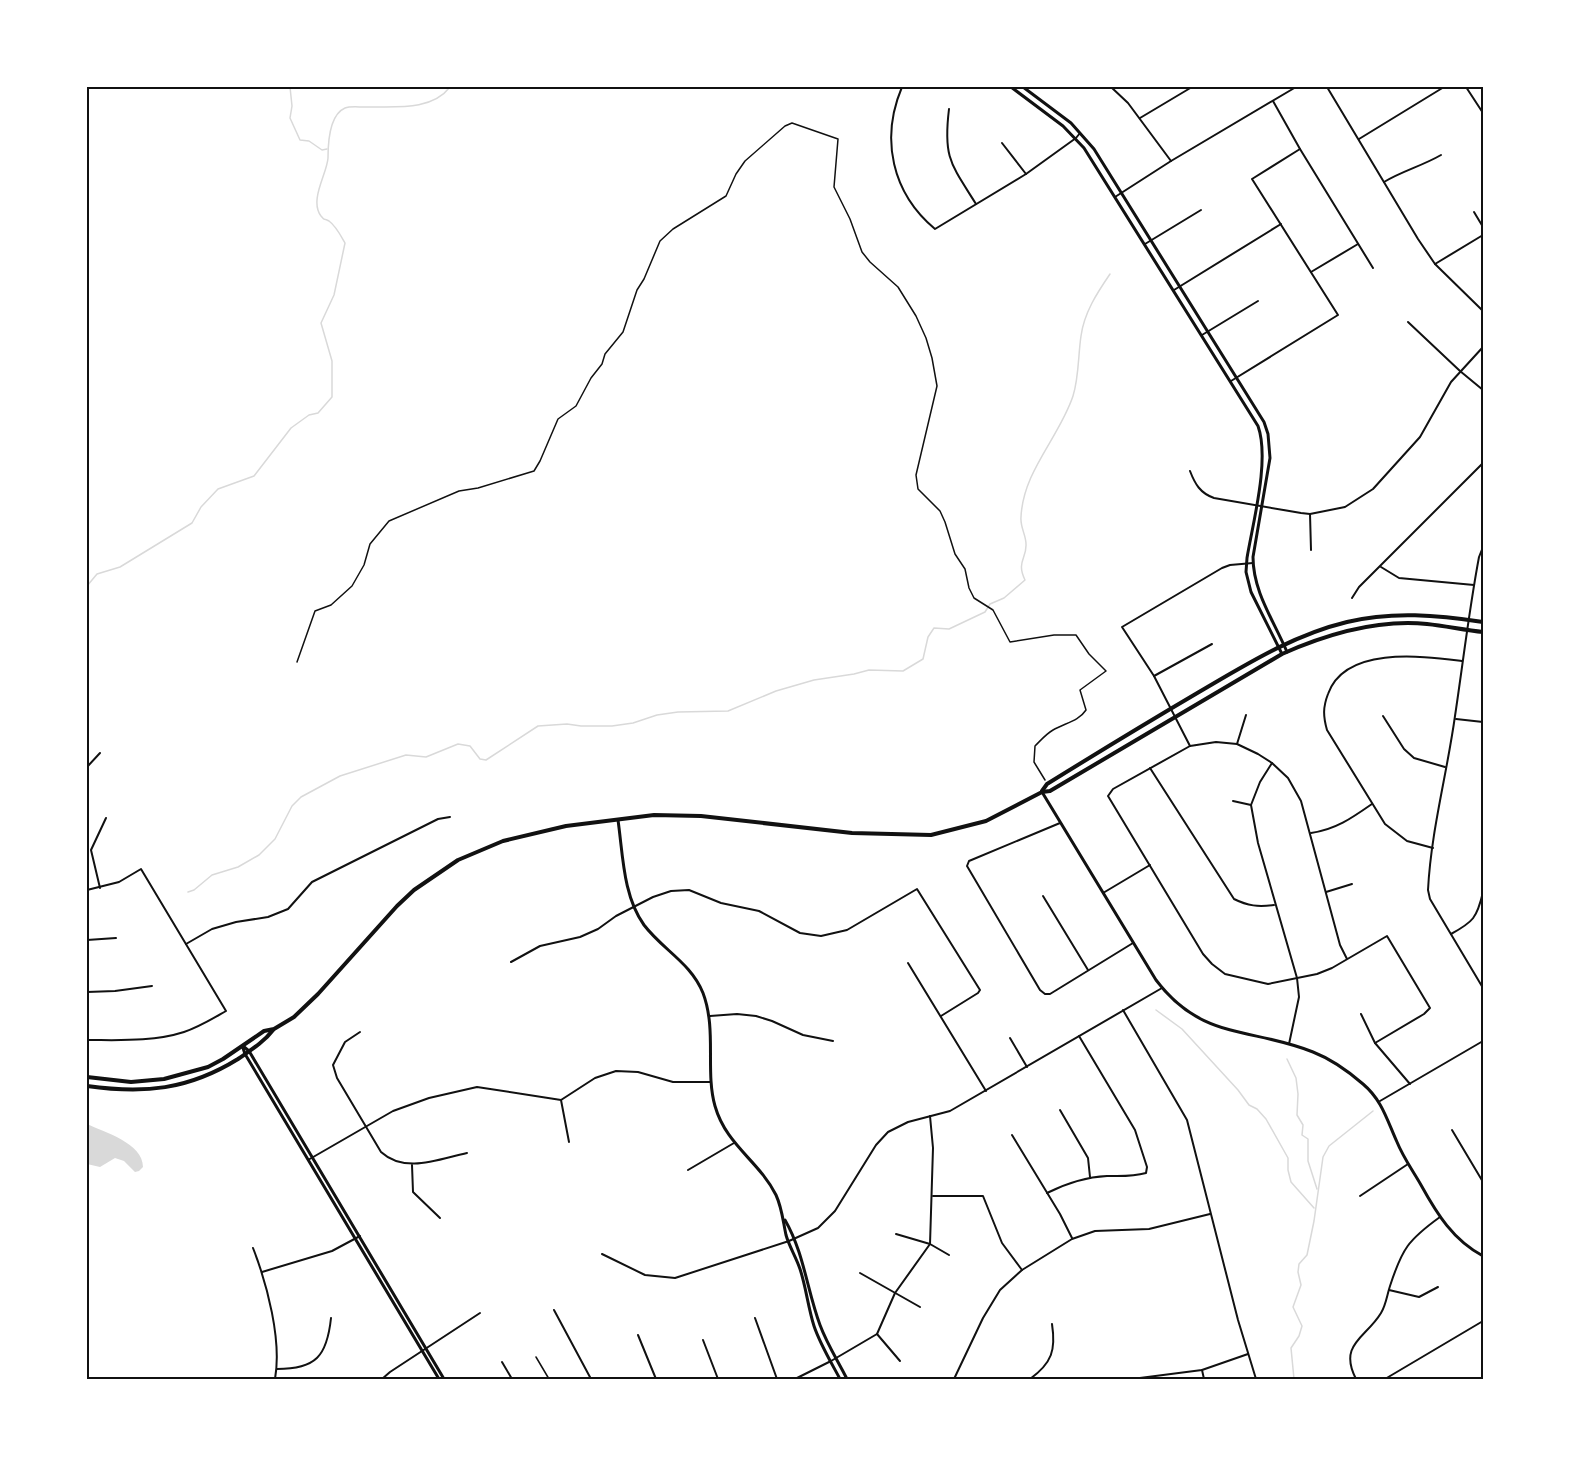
<svg xmlns="http://www.w3.org/2000/svg" width="1570" height="1466" font-family="Arial,sans-serif">
	<style>
		.water { fill: #d9d9d9 }
		.lines { fill: none; stroke-linecap: round; stroke-linejoin: round }
		.stream { stroke: #d9d9d9; stroke-width: 1.5 }
		.service { stroke: #111; stroke-width: 1.5 }
		.minor { stroke: #111; stroke-width: 2 }
		.tertiary { stroke: #111; stroke-width: 3 }
		.secondary { stroke: #111; stroke-width: 4 }
		.neatline { fill: none; stroke: #111; stroke-width: 2 }
	</style>
	<rect width="100%" height="100%" fill="#fff"/>
	<path class="water" d="M87,1124C104,1132 143,1143 143,1167L139,1171L135,1172L124,1161L115,1158L100,1167L87,1164Z"/>
	<g class="lines">
		<g class="stream">
			<polyline points="290,87 292,106 290,118 300,140 309,141 322,150 327,149"/>
			<path d="M87,586L97,574L120,567L192,523L201,507L218,489L254,476L291,428L309,415L318,413L332,397V361L321,323L334,295L345,243C341,236 336,226 329,221C322,217 326,222 321,216C309,200 327,174 328,158C328,143 329,115 345,108C350,106 358,107 364,107C392,106 431,112 450,87"/>
			<path d="M188,892L194,890L212,875L238,867L259,855L275,839L292,806L301,797L340,776L406,755L426,757L458,744L470,746L480,759L486,760L538,726L567,724L581,726H612L633,723L657,715L678,712L728,711L776,691L814,680L854,674L869,670L903,671L923,659L928,637L934,628L949,629L985,612L990,604L1004,598L1025,580C1016,562 1027,558 1026,544C1026,535 1020,527 1021,517C1023,471 1059,438 1073,396C1079,377 1078,356 1081,336C1084,313 1097,293 1110,274"/>
			<polyline points="1156,1010 1182,1029 1238,1090 1249,1105 1257,1109 1266,1119 1288,1158 1288,1170 1291,1182 1314,1208"/>
			<polyline points="1287,1059 1296,1078 1298,1094 1297,1115 1303,1125 1302,1135 1308,1139 1308,1161 1317,1189"/>
			<polyline points="1294,1379 1291,1348 1299,1336 1302,1326 1293,1307 1301,1285 1298,1272 1299,1264 1307,1255 1314,1221 1323,1157 1329,1146 1373,1111"/>
		</g>
		<g class="service">
			<path d="M297,662L315,611L331,605L352,586L364,565L370,544L389,521L459,491L478,488L534,471L540,461L558,419L576,406L591,378L602,364L605,354L623,332L637,290L644,279L660,241L673,229L726,196L736,174L745,161L785,126L792,123L838,139L834,187L850,219L862,252L870,262L898,287L916,316L926,338L932,358L937,386L916,475L918,489L940,511L945,522L955,554L965,569L969,588L974,598L993,610L1010,642L1054,635H1076L1089,654L1106,671L1080,690L1086,710C1079,721 1065,723 1053,730C1046,734 1041,740 1035,746L1034,762L1045,780"/>
			<polyline points="536,1357 549,1379"/>
		</g>
		<g class="minor">
			<path d="M902,87C880,139 892,193 935,229L1026,174L1076,138L1080,133"/>
			<polyline points="1111,87 1128,103 1171,161"/>
			<polyline points="1327,87 1418,239 1435,264 1483,311"/>
			<polyline points="1466,87 1483,113"/>
			<polyline points="1273,101 1300,149 1373,268"/>
			<path d="M949,109C943,158 951,164 976,204"/>
			<polyline points="1140,118 1192,87"/>
			<polyline points="1359,139 1444,87"/>
			<polyline points="1002,143 1026,174"/>
			<path d="M1384,182C1402,171 1422,166 1441,155"/>
			<polyline points="1115,197 1171,161 1296,87"/>
			<polyline points="1474,212 1483,227"/>
			<polyline points="1145,244 1201,210"/>
			<polyline points="1435,264 1483,235"/>
			<polyline points="1311,272 1358,244"/>
			<polyline points="1174,290 1281,224"/>
			<polyline points="1408,322 1460,371 1483,390"/>
			<polyline points="1202,335 1258,301"/>
			<polyline points="1231,381 1338,315 1252,179 1300,149"/>
			<path d="M1190,471C1195,484 1200,493 1214,498L1301,513L1310,514L1345,507L1373,489L1420,437L1451,382L1483,347"/>
			<polyline points="1310,514 1311,550"/>
			<path d="M1483,547L1479,557C1469,610 1463,663 1455,716C1447,774 1431,831 1428,890L1430,899L1483,988"/>
			<polyline points="1381,567 1399,578 1474,585"/>
			<polyline points="1352,598 1359,587 1483,463"/>
			<polyline points="1154,676 1212,644"/>
			<polyline points="1383,716 1404,749 1414,758 1445,767"/>
			<polyline points="1456,719 1483,722"/>
			<polyline points="1237,744 1246,715"/>
			<polyline points="1190,746 1154,676 1122,627 1222,568 1230,565 1253,563"/>
			<polyline points="1272,763 1260,782 1251,805 1258,843 1297,978 1299,997 1289,1044"/>
			<polyline points="87,767 100,753"/>
			<path d="M1150,768L1234,899C1248,906 1258,907 1274,905"/>
			<polyline points="1233,801 1251,805"/>
			<polyline points="1060,823 969,861 967,866 1040,990 1045,994 1050,994 1133,943"/>
			<path d="M1311,833C1335,830 1352,818 1372,804"/>
			<path d="M1433,848L1407,841L1385,824L1327,730C1323,716 1323,707 1328,694C1345,646 1421,656 1462,661"/>
			<polyline points="100,888 91,850 106,818"/>
			<path d="M87,890L119,882L141,869L226,1011C212,1019 199,1027 184,1032C153,1042 119,1040 87,1040"/>
			<polyline points="1326,892 1352,884"/>
			<polyline points="1103,893 1150,865"/>
			<polyline points="1043,896 1088,970"/>
			<path d="M1451,934C1473,922 1477,918 1483,892"/>
			<polyline points="87,940 116,938"/>
			<polyline points="186,944 212,929 236,922 268,917 288,909 312,882 438,819 450,817"/>
			<polyline points="1347,959 1340,945 1301,801 1288,778 1272,763 1258,754 1237,744 1216,742 1190,746 1113,789 1108,796 1203,954 1212,964 1225,974 1268,984 1317,974 1332,968 1387,936 1430,1008 1424,1014 1375,1043"/>
			<polyline points="511,962 540,946 580,937 598,929 616,916 653,897 671,891 689,890 721,903 759,911 800,933 821,936 847,930 917,889 980,990 978,993 941,1016"/>
			<polyline points="908,963 986,1091"/>
			<polyline points="87,992 115,991 152,986"/>
			<polyline points="1123,1010 1187,1120 1238,1320 1256,1379"/>
			<polyline points="1361,1014 1375,1043 1410,1084"/>
			<polyline points="710,1016 737,1014 756,1016 772,1021 803,1035 833,1041"/>
			<path d="M360,1032L345,1042L333,1065L337,1078L381,1152C405,1174 439,1159 467,1153"/>
			<polyline points="1010,1038 1027,1067"/>
			<polyline points="561,1100 569,1142"/>
			<polyline points="1380,1101 1483,1041"/>
			<polyline points="1060,1110 1088,1158 1090,1177"/>
			<polyline points="1452,1130 1483,1182"/>
			<polyline points="1012,1135 1060,1214 1072,1238"/>
			<polyline points="308,1160 393,1111 429,1098 477,1087 561,1100 595,1078 616,1071 638,1072 673,1082 710,1082"/>
			<polyline points="412,1165 413,1192 440,1218"/>
			<polyline points="688,1170 734,1143"/>
			<path d="M1047,1193C1067,1183 1085,1177 1107,1176C1121,1176 1132,1177 1146,1173L1147,1167L1135,1130L1079,1036"/>
			<polyline points="933,1196 983,1196 1002,1243 1022,1270"/>
			<polyline points="1360,1196 1408,1164"/>
			<polyline points="896,1234 930,1244 949,1255"/>
			<path d="M253,1248C267,1284 282,1340 275,1379"/>
			<polyline points="602,1254 645,1275 675,1278 789,1241 818,1228 835,1211 876,1145 888,1132 908,1122 950,1111 1162,988"/>
			<polyline points="262,1272 332,1251 360,1236"/>
			<polyline points="860,1273 920,1307"/>
			<polyline points="1389,1290 1419,1297 1438,1287"/>
			<polyline points="554,1310 591,1379"/>
			<polyline points="755,1318 777,1379"/>
			<polyline points="877,1334 900,1361"/>
			<polyline points="638,1335 656,1379"/>
			<polyline points="703,1340 718,1379"/>
			<polyline points="502,1362 512,1379"/>
			<path d="M277,1369C316,1369 327,1356 331,1318"/>
			<polyline points="1202,1370 1204,1379"/>
			<polyline points="382,1379 390,1372 480,1313"/>
			<polyline points="795,1379 831,1361 877,1334 895,1293 930,1244 933,1148 930,1116"/>
			<polyline points="954,1379 983,1318 1000,1290 1022,1270 1072,1239 1095,1231 1149,1229 1210,1214"/>
			<path d="M1030,1379C1052,1363 1056,1350 1052,1324"/>
			<polyline points="1132,1379 1202,1370 1248,1354"/>
			<path d="M1356,1379C1338,1344 1366,1338 1381,1313C1386,1305 1387,1295 1390,1286C1402,1249 1408,1240 1440,1217"/>
			<polyline points="1385,1379 1483,1321"/>
		</g>
		<g class="tertiary">
			<path d="M1011,87L1063,126L1084,148L1258,426C1270,460 1253,522 1247,558L1246,572L1251,592L1282,654"/>
			<path d="M1023,87L1071,123L1094,149L1264,422L1268,434L1270,458L1253,557C1253,592 1274,621 1287,652"/>
			<path d="M1042,792L1156,980C1202,1041 1251,1027 1313,1052C1331,1059 1348,1071 1363,1084C1382,1100 1387,1120 1397,1142C1403,1157 1413,1171 1421,1185C1437,1214 1453,1240 1483,1256"/>
			<path d="M618,820C623,855 623,896 644,925C663,950 691,963 703,993C717,1030 705,1071 715,1106C726,1145 759,1161 776,1195C782,1208 783,1221 786,1235C789,1246 796,1257 800,1269C806,1287 808,1307 814,1326C820,1344 831,1362 840,1379"/>
			<polyline points="243,1046 249,1051 444,1379"/>
			<polyline points="243,1048 245,1054 439,1379"/>
			<path d="M785,1220C804,1253 807,1290 820,1325C827,1344 838,1361 847,1379"/>
		</g>
		<g class="secondary">
			<path d="M1042,791L1047,784C1097,753 1148,722 1199,692C1247,664 1293,635 1347,622C1392,611 1438,615 1483,622"/>
			<path d="M87,1077L131,1082L164,1079L208,1067L223,1059L264,1031L274,1029L294,1017L318,994L397,906L414,890L458,860L503,841L566,826L654,815L701,816L852,833L931,835L986,821L1042,792L1050,791L1282,654C1327,634 1377,619 1427,624C1446,626 1464,630 1483,632"/>
			<path d="M87,1086C144,1094 188,1090 238,1059C251,1050 264,1042 273,1030"/>
		</g>
	</g>
	<rect width="1570" height="1466" fill="none" stroke="#ffffff" stroke-width="177"/>
	<rect x="88" y="88" width="1394" height="1290" class="neatline"/>
</svg>
